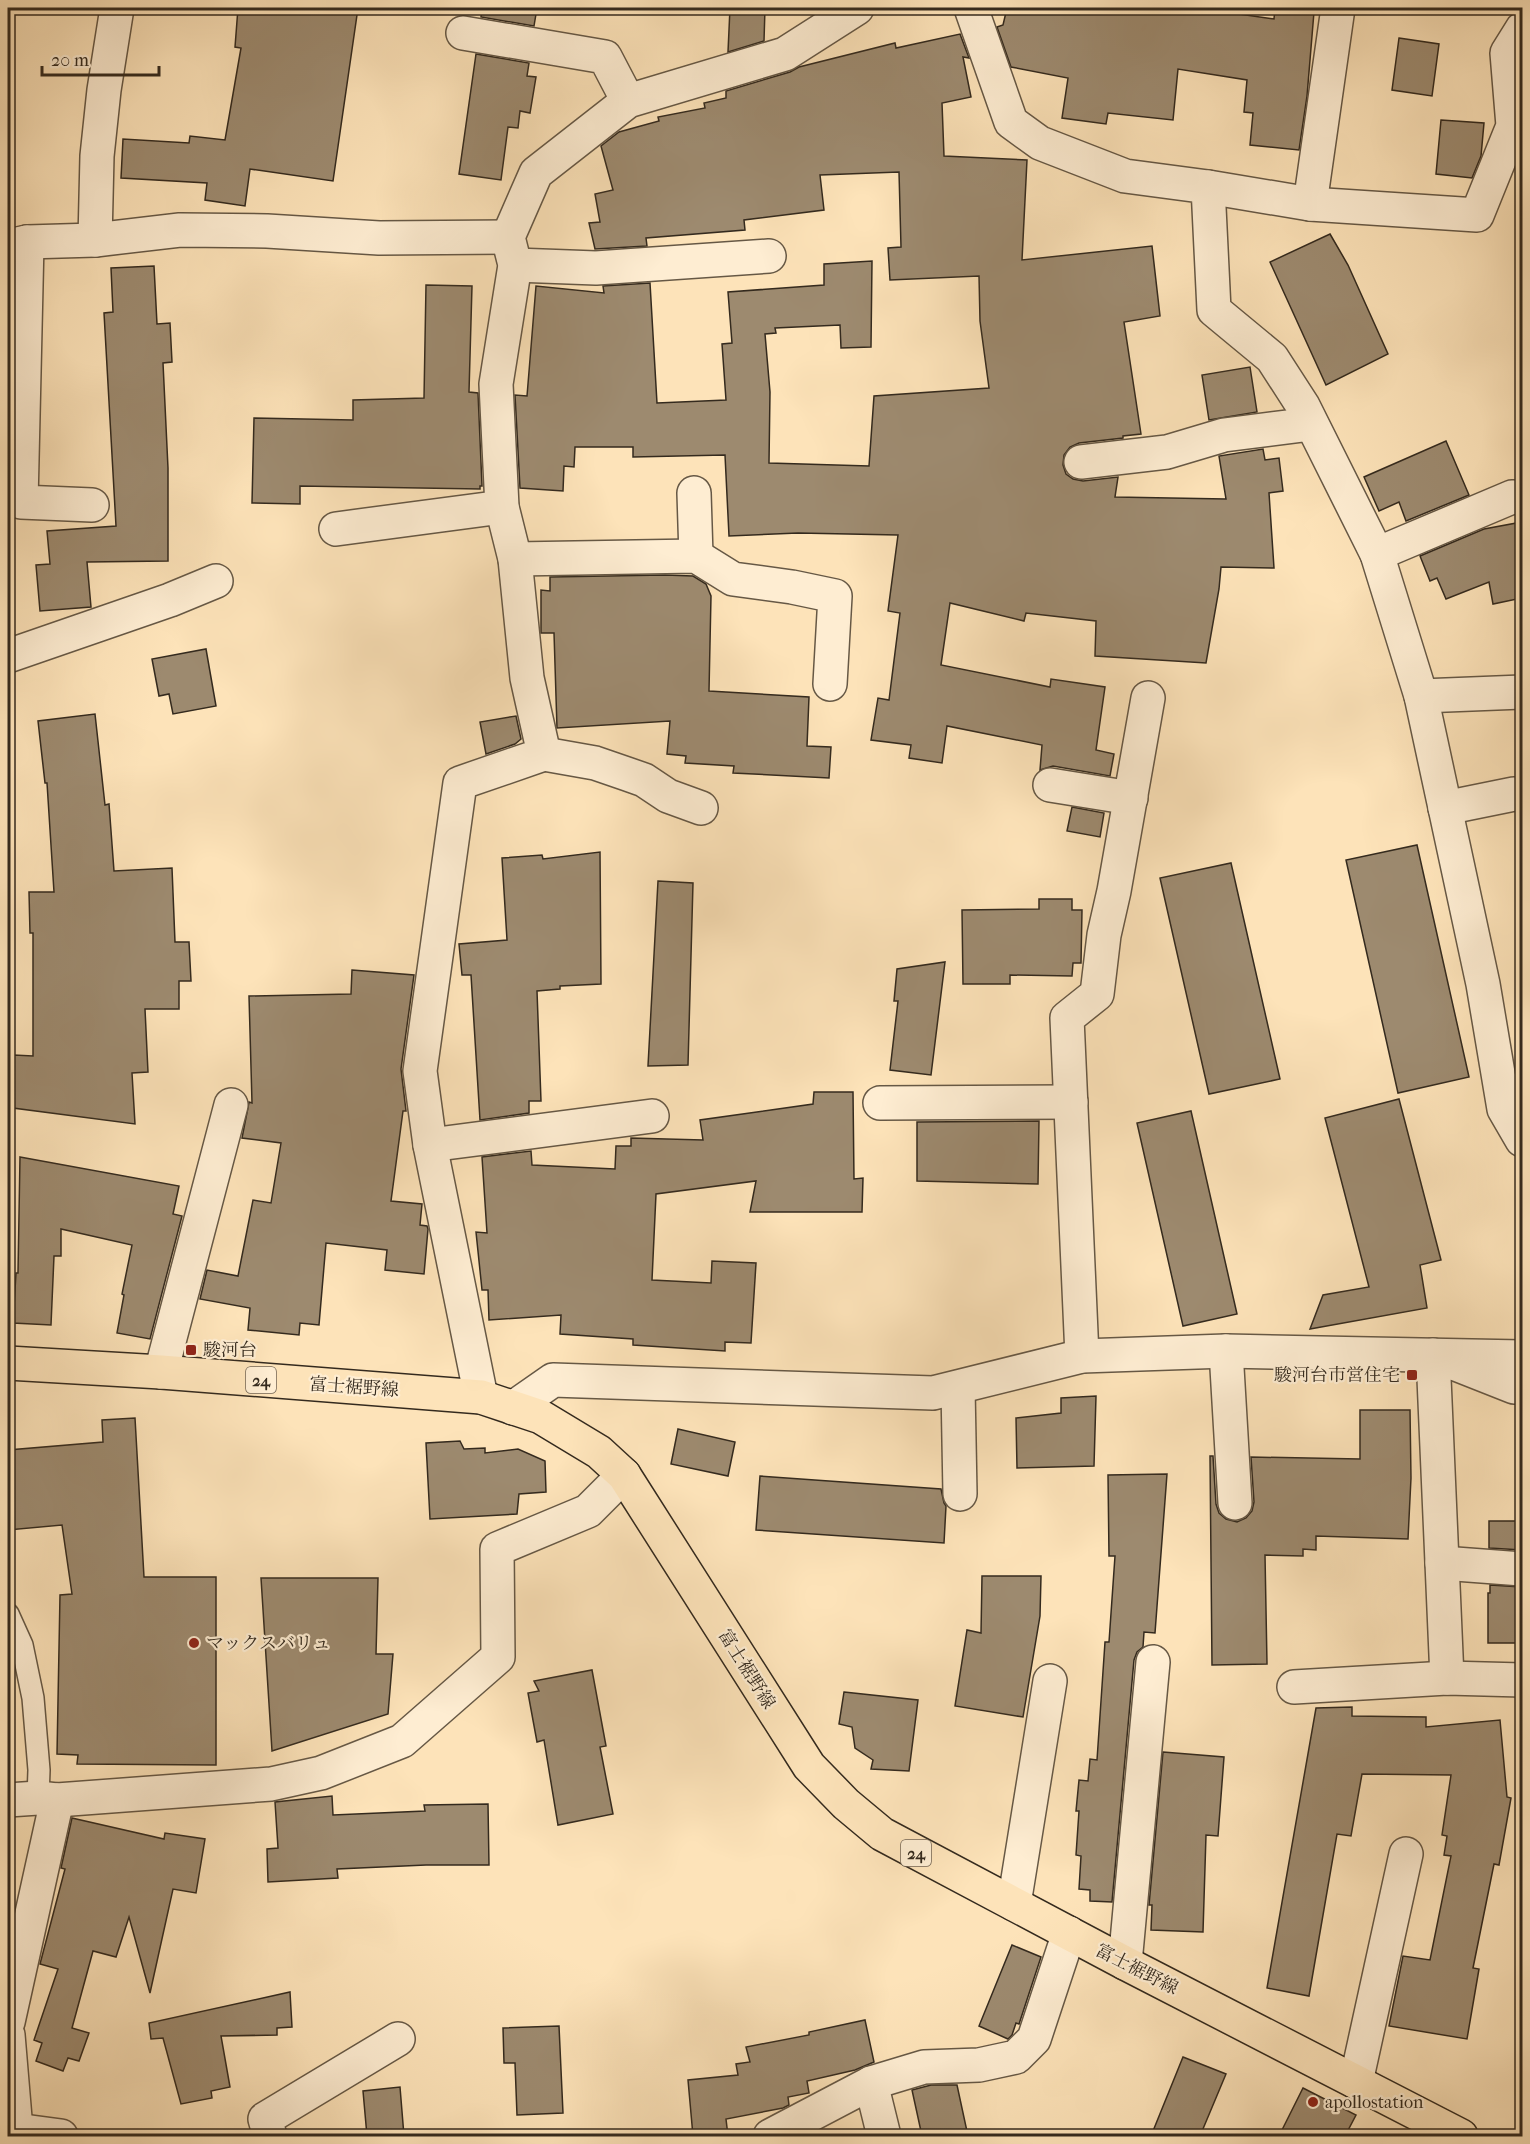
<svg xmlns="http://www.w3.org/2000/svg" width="1530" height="2144" font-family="'IM FELL French Canon','Noto Serif JP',serif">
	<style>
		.building { fill: #9d8a6f; stroke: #342a1e; stroke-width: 1.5 }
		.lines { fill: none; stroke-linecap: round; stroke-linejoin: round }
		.service-casing { stroke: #665845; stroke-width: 24 }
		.minor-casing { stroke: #665845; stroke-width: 36 }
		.tertiary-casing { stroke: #665845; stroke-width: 36 }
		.primary-casing { stroke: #342a1e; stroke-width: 36 }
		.service { stroke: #feedd2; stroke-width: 21 }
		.minor { stroke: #feedd2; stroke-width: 33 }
		.tertiary { stroke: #feedd2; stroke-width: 33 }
		.primary { stroke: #fde3b9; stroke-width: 33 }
		.poi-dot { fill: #8f2418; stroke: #feedd2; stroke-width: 2 }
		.labels { text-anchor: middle; stroke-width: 4.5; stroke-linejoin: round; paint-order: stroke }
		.shield { fill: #feedd2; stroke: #716454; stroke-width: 1.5 }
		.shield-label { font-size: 16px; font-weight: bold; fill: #342a1e }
		.poi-label { font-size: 18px; fill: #342a1e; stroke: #feedd2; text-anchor: start }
		.street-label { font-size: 18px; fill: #342a1e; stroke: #feedd2 }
	</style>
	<rect width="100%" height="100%" fill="#fde3b9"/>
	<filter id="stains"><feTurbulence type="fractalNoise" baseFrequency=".00333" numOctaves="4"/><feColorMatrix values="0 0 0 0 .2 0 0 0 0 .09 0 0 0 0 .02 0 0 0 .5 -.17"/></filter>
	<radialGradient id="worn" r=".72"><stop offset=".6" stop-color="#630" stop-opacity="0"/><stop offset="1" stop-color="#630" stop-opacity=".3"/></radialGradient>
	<g class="building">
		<polygon points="238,8 358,8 333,181 250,169 245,206 205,200 207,183 121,178 123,139 189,143 190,136 225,140 241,48 235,47"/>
		<polygon points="482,8 537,8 534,26 481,17"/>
		<polygon points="730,8 765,8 764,41 728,52"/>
		<polygon points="1007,8 1197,8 1274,19 1275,8 1309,8 1308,11 1314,12 1307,96 1299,150 1250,145 1253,113 1244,112 1247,80 1178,69 1173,120 1108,113 1106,124 1062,118 1068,78 1011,67 997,27 1003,25"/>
		<polygon points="960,34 969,58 963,57 971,97 942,103 944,156 1027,160 1022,260 1152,246 1160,316 1124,322 1141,434 1123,436 1123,438 1079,443 1070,447 1064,455 1063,465 1066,474 1073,479 1083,481 1118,477 1115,497 1226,499 1219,456 1263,449 1265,460 1279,458 1283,491 1269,493 1274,568 1221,567 1219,589 1206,663 1095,656 1096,621 1026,613 1024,621 950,603 941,665 1050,687 1051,679 1105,687 1096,750 1114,754 1110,776 1053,766 1040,770 1042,745 947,726 942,763 909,758 911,745 871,740 878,698 889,700 900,613 888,611 898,535 798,533 729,536 725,455 633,457 633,447 575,447 574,467 564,466 563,491 520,488 515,395 527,396 536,286 604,293 603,286 650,283 657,403 726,400 722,344 732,343 728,292 824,285 824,264 872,261 871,347 841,348 840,325 775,328 776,333 765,334 770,392 769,463 869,466 874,396 989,388 980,321 979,276 890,280 888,248 901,247 899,172 820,175 824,210 744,220 745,230 646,238 647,246 595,249 589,223 600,222 595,194 613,190 601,146 619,132 659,121 658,117 705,108 704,103 726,98 726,91 790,72 799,67 895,43 896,48"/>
		<polygon points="1399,38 1439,44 1432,96 1392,90"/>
		<polygon points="476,54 529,63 527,76 536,77 530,113 520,111 518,128 508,127 501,180 459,174"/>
		<polygon points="1441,120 1484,123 1481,156 1472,178 1436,174"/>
		<polygon points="1330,234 1348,265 1388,354 1326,385 1270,262"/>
		<polygon points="154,266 157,324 170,323 172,362 163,363 168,468 168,561 87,562 91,607 40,611 36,565 50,564 47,531 116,526 104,313 113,312 111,268"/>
		<polygon points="426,285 472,286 469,392 478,393 482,486 480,486 480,489 300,486 300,504 252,503 254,418 353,420 353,400 424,398"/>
		<polygon points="1250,367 1257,412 1209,420 1202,375"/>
		<polygon points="1446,441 1469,495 1406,521 1399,502 1379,511 1364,477"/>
		<polygon points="1522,522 1522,598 1493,604 1489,582 1446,599 1437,578 1430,581 1420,556 1484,529"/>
		<polygon points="665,575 693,576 706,584 711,596 709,691 809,697 807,746 831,747 829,778 733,773 734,766 685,763 686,756 667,754 670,721 557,728 554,633 541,633 541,590 550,591 550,577"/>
		<polygon points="206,649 216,706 173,714 169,694 159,696 152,659"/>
		<polygon points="95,714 105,805 109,804 114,871 172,868 175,942 189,942 191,981 179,981 179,1009 145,1009 148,1072 132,1073 135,1124 13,1108 14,1055 33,1056 33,933 30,933 29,892 54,892 47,783 45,783 38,721"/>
		<polygon points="516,716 521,739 515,744 486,754 480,722"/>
		<polygon points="1072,807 1104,813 1100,837 1067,831"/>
		<polygon points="1417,845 1469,1077 1398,1093 1346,860"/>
		<polygon points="600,852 601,984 560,986 560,989 537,991 541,1101 529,1101 529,1113 480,1120 471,975 462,975 459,944 507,940 502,858 542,855 543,859"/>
		<polygon points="1231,863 1280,1079 1209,1094 1160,878"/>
		<polygon points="658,881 693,883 688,1065 648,1066"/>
		<polygon points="1039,899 1072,899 1072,910 1082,910 1081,963 1073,963 1072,976 1010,975 1010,984 963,984 962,910 1039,909"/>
		<polygon points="945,962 931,1075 890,1070 898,1001 894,1001 897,969"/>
		<polygon points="352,970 414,975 401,1069 406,1111 403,1111 391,1201 422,1204 420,1225 427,1226 428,1229 424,1274 385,1270 387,1250 326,1243 319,1325 300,1323 299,1335 248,1330 250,1308 200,1299 207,1270 238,1276 253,1200 271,1203 281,1143 242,1138 249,1102 252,1103 249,996 351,994"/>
		<polygon points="814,1092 853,1092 854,1179 863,1178 862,1212 750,1212 756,1181 656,1194 652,1280 711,1283 712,1261 756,1263 751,1343 725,1342 725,1351 633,1345 633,1339 560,1334 561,1315 489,1320 488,1290 482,1290 476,1232 487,1233 482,1157 531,1151 532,1165 615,1169 616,1146 631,1146 631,1138 703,1140 700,1120 813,1104"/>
		<polygon points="1399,1099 1441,1260 1420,1265 1427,1308 1310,1329 1323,1295 1369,1287 1325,1118"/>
		<polygon points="1191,1111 1237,1314 1183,1326 1137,1123"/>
		<polygon points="1039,1121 1038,1184 917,1181 917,1122"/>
		<polygon points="20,1157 179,1186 173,1214 182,1216 150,1339 117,1333 124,1295 122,1294 132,1245 61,1229 61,1256 54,1256 51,1325 13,1323 16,1273 18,1273"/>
		<polygon points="1096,1396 1094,1466 1017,1468 1016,1418 1061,1413 1061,1398"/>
		<polygon points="1360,1410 1410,1410 1411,1478 1408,1539 1316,1536 1316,1550 1303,1549 1303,1556 1265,1555 1267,1664 1212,1665 1210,1456 1213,1456 1216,1504 1219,1513 1226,1519 1237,1522 1246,1518 1252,1511 1254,1502 1251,1457 1360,1459"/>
		<polygon points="135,1418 144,1577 216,1577 216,1765 77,1764 78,1755 57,1754 60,1595 72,1594 62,1525 8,1530 8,1450 103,1442 102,1420"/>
		<polygon points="678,1429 735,1442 728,1476 671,1464"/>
		<polygon points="460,1441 464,1449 485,1448 485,1453 518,1449 545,1461 546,1492 519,1494 517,1514 430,1519 426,1443"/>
		<polygon points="1167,1474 1155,1633 1144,1632 1143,1647 1137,1652 1134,1660 1112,1902 1090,1901 1090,1890 1079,1889 1081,1856 1076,1855 1079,1811 1076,1811 1079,1780 1088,1781 1090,1759 1097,1760 1105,1642 1109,1642 1115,1556 1109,1556 1108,1475"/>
		<polygon points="760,1476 941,1489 944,1503 946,1506 944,1543 756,1530"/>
		<polygon points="1489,1521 1522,1521 1522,1550 1489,1548"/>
		<polygon points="982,1576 1041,1576 1040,1616 1023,1717 955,1706 967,1630 981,1633"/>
		<polygon points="261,1578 378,1578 376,1654 393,1654 388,1714 272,1751"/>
		<polygon points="1490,1585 1522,1587 1522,1643 1488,1643 1488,1593 1490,1593"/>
		<polygon points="592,1670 606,1746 600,1747 613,1814 558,1825 544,1740 537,1742 528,1693 539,1691 534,1681"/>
		<polygon points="844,1692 918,1700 909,1771 871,1769 873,1760 855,1748 852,1727 839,1724"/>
		<polygon points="1352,1707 1352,1716 1426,1717 1426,1727 1500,1720 1507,1797 1511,1798 1499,1865 1494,1864 1473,1968 1479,1969 1467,2039 1389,2026 1403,1956 1430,1960 1451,1856 1444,1855 1447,1836 1442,1835 1451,1775 1362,1774 1351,1836 1337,1834 1309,1996 1267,1988 1316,1708"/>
		<polygon points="1163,1752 1224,1757 1218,1836 1206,1835 1203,1932 1151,1930 1152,1905 1149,1905"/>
		<polygon points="332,1796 333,1815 425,1811 424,1805 488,1804 489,1865 426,1865 337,1869 338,1878 268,1882 267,1849 278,1848 275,1802"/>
		<polygon points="72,1818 164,1839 165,1833 205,1839 196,1893 173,1889 150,1993 129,1917 116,1957 93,1951 72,2028 89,2033 79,2061 68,2058 63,2071 36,2061 42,2043 34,2040 58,1969 40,1964 65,1869 61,1868"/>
		<polygon points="1012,1945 1041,1957 1019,2024 1016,2023 1012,2035 1008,2039 979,2026"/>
		<polygon points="290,1992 292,2027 277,2028 277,2035 221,2036 230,2087 211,2091 212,2098 181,2104 163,2038 151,2039 149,2023"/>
		<polygon points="865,2020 874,2062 855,2070 807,2081 809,2093 788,2097 789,2105 783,2108 726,2119 728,2136 693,2136 688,2080 738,2075 736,2064 750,2062 746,2047 809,2035 809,2032"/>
		<polygon points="559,2026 563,2113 517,2115 515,2063 504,2063 503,2028"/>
		<polygon points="1183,2057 1226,2074 1200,2136 1151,2136"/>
		<polygon points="931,2085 957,2085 968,2136 922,2136 912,2090"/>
		<polygon points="400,2087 404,2136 367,2136 363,2091"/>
		<polygon points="1303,2088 1356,2115 1345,2136 1279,2136"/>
	</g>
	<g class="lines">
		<g class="service-casing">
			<polyline id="service" points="8,1614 22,1645 33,1698 39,1770 38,1798"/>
		</g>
		<g class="minor-casing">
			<g id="minor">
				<polyline points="971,8 1011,122 1040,143 1125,176 1208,187 1214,310 1272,358 1303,406 1377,554 1421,696 1483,984 1504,1109 1522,1140"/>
				<polyline points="463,33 605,57 628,101"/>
				<polyline points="1208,187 1310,204 1477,215 1513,126 1507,53 1522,29"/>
				<polyline points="1310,204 1338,8"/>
				<polyline points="95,240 97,156 104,90 117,8"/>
				<polyline points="27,242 21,502 92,505"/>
				<polyline points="8,246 27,242 95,240 180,230 267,231 379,238 508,237"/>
				<polyline points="515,265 596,268 769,256"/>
				<polyline points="1081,462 1167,452 1224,435 1311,424"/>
				<polyline points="694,493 696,556"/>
				<polyline points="336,529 502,507"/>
				<polyline points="1377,554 1512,497 1522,498"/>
				<polyline points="515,559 696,556 733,579 792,587 835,596 830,684"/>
				<polyline points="8,656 170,600 216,581"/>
				<polyline points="1421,696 1522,692"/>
				<polyline points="544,754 595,763 627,774 644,780 668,796 701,808"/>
				<polyline points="1050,785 1131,798"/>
				<polyline points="1445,808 1514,794"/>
				<polyline points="880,1103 1071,1102"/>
				<polyline points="430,1145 652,1116"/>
				<polyline points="1226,1351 1235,1503"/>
				<polyline points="1082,1356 1067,1018 1097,994 1104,935 1114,891 1148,698"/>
				<polyline points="161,1372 231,1105"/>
				<polyline points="958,1388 960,1494"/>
				<polyline points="481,1397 430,1145 420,1071 460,783 544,754 527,678 515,559 502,507 496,384 515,265 508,237 536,173 628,101 785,54 857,8"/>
				<polyline points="1442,1563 1522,1569"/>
				<polyline points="1447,1678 1433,1355 1514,1387 1522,1387"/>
				<polyline points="1294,1687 1447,1678 1522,1680"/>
				<polyline points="8,1800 38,1798 57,1800 271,1784 321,1773 402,1741 498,1657 497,1549 588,1511 624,1475"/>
				<polyline points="1014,1904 1050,1681"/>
				<polyline points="1125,1963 1153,1662"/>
				<polyline points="8,2022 57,1800"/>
				<polyline points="8,2035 16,2130 8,2130"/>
				<polyline points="1356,2082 1406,1854"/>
				<polyline points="871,2083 884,2136"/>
				<polyline points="12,2136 16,2130 61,2136"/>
				<polyline points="270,2136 265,2119 398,2039"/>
				<polyline points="770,2136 871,2083 924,2067 979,2065 1016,2057 1034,2039 1069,1933"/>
			</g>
		</g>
		<g class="tertiary-casing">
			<polyline id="tertiary" points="513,1408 553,1380 933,1393 1082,1356 1226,1351 1522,1357"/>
		</g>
		<g class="primary-casing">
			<polyline id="primary" points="8,1363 161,1372 481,1397 541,1417 599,1452 624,1475 809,1766 846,1804 882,1834 1125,1963 1461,2136"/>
		</g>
		<use href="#service" class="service"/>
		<use href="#minor" class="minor"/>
		<use href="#tertiary" class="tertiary"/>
		<use href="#primary" class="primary"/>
	</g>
	<g class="poi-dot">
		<rect x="185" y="1344" width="12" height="12" rx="3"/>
		<rect x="1406" y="1369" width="12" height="12" rx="3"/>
		<circle cx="194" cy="1643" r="6"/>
		<circle cx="1313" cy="2102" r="6"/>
	</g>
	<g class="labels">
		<g class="shield">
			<rect x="246" y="1367" width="30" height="26" rx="4.5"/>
			<rect x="901" y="1840" width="30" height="26" rx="4.5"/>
		</g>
		<g class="shield-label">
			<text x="261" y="1386">24</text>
			<text x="916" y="1859">24</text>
		</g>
		<g class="poi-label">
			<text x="203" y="1356">駿河台</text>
			<text x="1400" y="1381" text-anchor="end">駿河台市営住宅</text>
			<text x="206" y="1649">マックスバリュ</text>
			<text x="1325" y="2108">apollostation</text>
		</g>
		<g class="street-label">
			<text transform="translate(354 1387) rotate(4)" y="6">富士裾野線</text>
			<text transform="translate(747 1669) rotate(58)" y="6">富士裾野線</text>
			<text transform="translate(1137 1969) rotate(27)" y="6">富士裾野線</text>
		</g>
	</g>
	<rect width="1530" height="2144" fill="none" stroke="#fde3b9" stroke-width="30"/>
	<rect x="9" y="9" width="1512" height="2126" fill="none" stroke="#342a1e" stroke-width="3"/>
	<rect x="15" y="15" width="1500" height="2114" fill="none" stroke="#342a1e" stroke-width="1.5"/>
	<path d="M42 66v9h117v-9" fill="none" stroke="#342a1e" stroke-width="3"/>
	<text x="51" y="66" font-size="18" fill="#342a1e" stroke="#feedd2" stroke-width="4.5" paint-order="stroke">20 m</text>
	<rect width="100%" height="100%" filter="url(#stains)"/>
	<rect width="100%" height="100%" fill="url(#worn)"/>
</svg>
